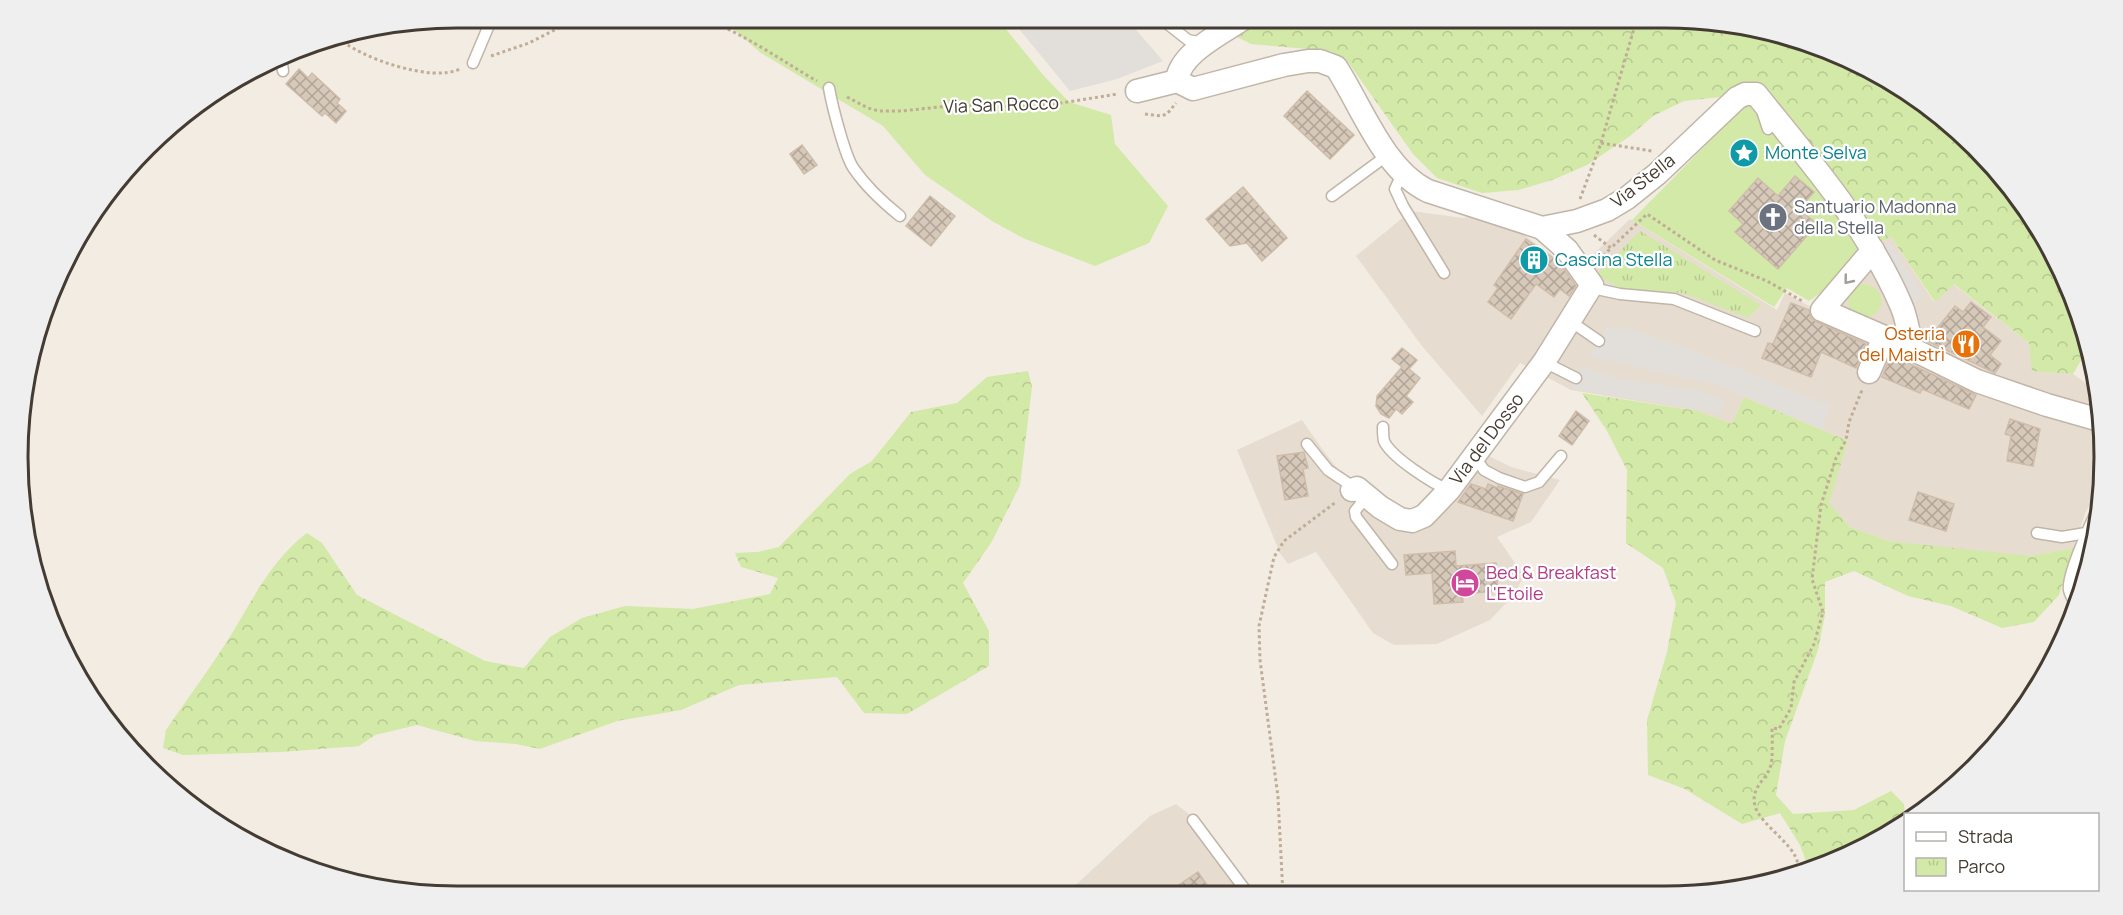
<svg xmlns="http://www.w3.org/2000/svg" width="2123" height="915" font-family="Manrope,sans-serif">
	<style>
		.residential { fill: #e6ddd0 }
		.grass { fill: #d2e9a8 }
		.forest { fill: url(#forest-crowns) }
		.park { fill: url(#park-tufts) }
		.parking { fill: #e2dfdb }
		.building { fill: url(#building-cross-hatch); stroke: #cfbdaa; stroke-width: 1.5 }
		.lines { fill: none; stroke-linecap: round; stroke-linejoin: round }
		.lane-casing { stroke: #c1b5a7; stroke-width: 13 }
		.street-casing { stroke: #c1b5a7; stroke-width: 25 }
		.path { stroke: #c0ad95; stroke-width: 3; stroke-dasharray: 3 3; stroke-linecap: butt }
		.lane { stroke: #fff; stroke-width: 10 }
		.street { stroke: #fff; stroke-width: 22 }
		.oneway { stroke: #a29d98 }
		.labels { text-anchor: middle; stroke-width: 4.5; stroke-linejoin: round; paint-order: stroke }
		.street-label { font-size: 18px; fill: #443b32; stroke: #fff }
		.culture-label { font-size: 18px; fill: #0d838f; stroke: #fff; text-anchor: start }
		.worship-label { font-size: 18px; fill: #5b616d; stroke: #fff; text-anchor: start }
		.food-label { font-size: 18px; fill: #c56008; stroke: #fff; text-anchor: end }
		.hotel-label { font-size: 18px; fill: #b23c85; stroke: #fff; text-anchor: start }
		.rim { fill: none; stroke: #443b32; stroke-width: 3 }
	</style>
	<defs>
		<pattern id="forest-crowns" width="20" height="18" patternUnits="userSpaceOnUse" patternTransform="scale(1.5)"><rect width="20" height="18" fill="#d2e9a8"/><path d="M2 6a3 3 0 1 1 6 0M12 15a3 3 0 1 1 6 0" fill="none" stroke="#b6c991"/></pattern>
		<pattern id="park-tufts" width="24" height="20" patternUnits="userSpaceOnUse" patternTransform="scale(1.5)"><rect width="24" height="20" fill="#d2e9a8"/><path d="M3 7l-1-3M5 7V3M7 7l1-3M15 17l-1-3M17 17v-4M19 17l1-3" fill="none" stroke="#b6c991"/></pattern>
		<pattern id="building-cross-hatch" width="8" height="8" patternUnits="userSpaceOnUse" patternTransform="scale(1.5)"><rect width="8" height="8" fill="#d7c9ba"/><path d="M0 0l8 8M0 8l8-8" fill="none" stroke="#b0a498"/></pattern>
	</defs>
	<rect width="100%" height="100%" fill="#f2ece2"/>
	<g class="residential">
		<polygon points="1411,211 1463,218 1479,215 1524,235 1575,272 1630,219 1777,310 1785,293 1813,308 1869,249 1891,237 1934,302 1953,284 2029,343 2056,371 2073,374 2098,392 2104,429 2102,483 2085,513 2074,548 2030,556 1991,553 1889,541 1850,527 1828,503 1848,441 1744,397 1732,424 1698,411 1571,390 1520,363 1482,416 1422,346 1356,256"/>
		<polygon points="1302,420 1325,453 1352,487 1416,523 1481,452 1511,467 1560,480 1531,522 1497,537 1524,576 1513,596 1490,620 1437,644 1394,645 1373,633 1316,552 1288,564 1280,553 1237,450"/>
		<polygon points="1176,804 1199,822 1252,895 1065,895 1150,816"/>
	</g>
	<g class="grass">
		<polygon points="720,18 997,18 1044,76 1069,102 1111,115 1115,144 1168,206 1149,243 1095,266 1023,238 992,221 925,175 883,126 761,53"/>
		<polygon points="1750,100 1866,246 1829,287 1809,301 1787,288 1774,307 1632,220"/>
		<path d="M1865,284C1889,290 1886,315 1863,319L1858,313L1856,316C1842,305 1848,287 1865,284Z"/>
		<polygon points="2066,311 2081,320 2091,348 2072,347 2053,333"/>
	</g>
	<g class="forest">
		<polygon points="1200,18 1666,18 1807,41 1886,77 1956,127 2014,190 2060,263 2081,320 2066,311 2054,333 2072,347 2089,347 2073,374 2032,371 2029,343 1954,284 1935,302 1891,237 1875,245 1755,84 1721,97 1684,101 1653,116 1630,136 1587,165 1555,179 1519,190 1482,193 1437,178 1413,154 1348,62 1331,51 1251,44"/>
		<path d="M1028,371L1032,387L1020,485L991,543L963,583L989,631V666L907,714L864,713L837,677L739,685L681,710L617,721L540,749L516,744L475,741L417,725L375,735L359,746L281,752L183,755L163,748L166,730C188,698 211,667 231,635C253,599 272,559 307,533L322,543L357,595L485,661L524,668L550,637L582,618L625,606L693,609L770,594L778,578L741,567L735,553L758,552L779,547L850,474L872,461L911,412L957,403L987,377Z"/>
		<polygon points="1582,393 1698,411 1732,424 1744,397 1848,441 1829,503 1850,527 1889,541 2030,556 2074,548 2059,595 2034,622 2002,628 1951,606 1908,596 1854,571 1825,582 1825,615 1818,650 1785,741 1776,795 1793,814 1854,810 1891,791 1904,804 1905,822 1834,863 1802,872 1806,861 1800,845 1780,813 1742,824 1685,789 1648,775 1647,720 1667,652 1676,603 1663,568 1626,543 1627,470 1607,431"/>
		<polygon points="2101,512 2101,515 2082,597 2077,584 2082,557"/>
	</g>
	<polygon class="park" points="1640,231 1761,305 1748,318 1683,293 1620,288 1596,275"/>
	<g class="parking">
		<polygon points="1010,18 1126,18 1163,61 1117,79 1070,91"/>
		<polygon points="1889,242 1924,296 1912,303 1878,250"/>
		<polygon points="1607,327 1630,329 1681,346 1830,406 1822,429 1719,385 1589,356"/>
		<polygon points="1582,367 1623,380 1701,391 1725,401 1719,414 1698,409 1571,388"/>
	</g>
	<g class="building">
		<polygon points="299,69 308,78 312,73 340,99 337,103 346,111 336,123 325,113 322,116 286,84"/>
		<polygon points="1307,91 1354,135 1330,159 1284,116"/>
		<polygon points="802,145 817,165 804,174 790,154"/>
		<polygon points="1795,176 1814,192 1799,209 1817,224 1778,269 1735,232 1743,224 1729,211 1758,178 1778,196"/>
		<polygon points="1243,187 1287,238 1262,261 1247,243 1230,246 1206,219"/>
		<polygon points="930,196 955,216 931,246 906,226"/>
		<polygon points="1526,239 1559,262 1576,286 1569,296 1560,289 1554,297 1536,284 1511,319 1488,302 1498,288 1494,285"/>
		<polygon points="1971,302 1991,317 1983,327 2001,341 1990,355 2001,364 1995,373 1927,341 1955,306 1963,312"/>
		<polygon points="1791,303 1809,310 1811,318 1817,322 1866,344 1856,368 1821,352 1811,377 1762,358 1768,343 1773,344"/>
		<polygon points="1402,348 1417,360 1409,369 1420,378 1406,396 1413,402 1402,414 1396,409 1389,418 1381,414 1376,406 1377,396 1402,367 1392,359"/>
		<polygon points="1891,355 1976,395 1969,409 1922,389 1920,393 1882,377"/>
		<polygon points="1576,411 1589,421 1572,445 1559,436"/>
		<polygon points="2010,419 2040,429 2033,466 2007,461 2011,436 2005,434"/>
		<polygon points="1304,452 1308,468 1303,469 1308,496 1285,500 1277,456"/>
		<polygon points="1471,484 1486,489 1488,484 1498,488 1498,486 1523,494 1513,521 1458,502"/>
		<polygon points="1918,492 1954,504 1946,531 1909,520"/>
		<polygon points="1455,551 1456,566 1496,563 1498,591 1462,594 1463,602 1434,604 1432,573 1406,575 1404,555"/>
		<polygon points="1198,872 1214,895 1164,895"/>
	</g>
	<g class="lines">
		<g class="lane-casing">
			<g id="lane">
				<polyline points="1160,18 1188,40 1203,43"/>
				<polyline points="281,57 283,71"/>
				<polyline points="473,63 492,18"/>
				<path d="M829,88C832,105 845,157 854,169C865,185 885,204 900,216"/>
				<polyline points="1762,111 1768,129"/>
				<polyline points="1402,174 1395,189 1403,206 1444,273"/>
				<polyline points="1332,196 1389,154"/>
				<polyline points="1592,288 1620,294 1674,299 1755,331"/>
				<polyline points="1570,321 1599,341"/>
				<polyline points="1544,362 1576,378"/>
				<path d="M1383,427C1383,431 1383,437 1384,441C1391,457 1433,484 1449,490"/>
				<polyline points="1307,444 1328,470 1355,488"/>
				<polyline points="1474,456 1484,470 1499,478 1525,487 1539,482 1561,456"/>
				<polyline points="1367,496 1355,511 1356,517 1392,564"/>
				<polyline points="2037,533 2062,537 2086,533"/>
				<path d="M2077,607C2075,602 2070,596 2069,590C2066,575 2094,516 2102,500"/>
				<polyline points="1193,820 1249,895"/>
			</g>
		</g>
		<g class="street-casing">
			<g id="street">
				<path d="M1177,81L1193,89L1284,65L1308,61H1320L1336,67C1362,107 1384,170 1428,191L1542,228L1577,221L1607,210L1627,198L1657,174L1737,98L1745,94H1756C1809,160 1867,226 1901,305C1907,318 1909,335 1912,349"/>
				<path d="M1177,81C1179,53 1223,33 1244,18"/>
				<polyline points="1137,91 1177,81"/>
				<polyline points="1873,250 1822,310 1912,349 1977,381 2047,405 2103,421"/>
				<polyline points="1869,372 1884,337"/>
				<polyline points="1352,490 1357,488 1380,507 1400,519 1412,521 1424,516 1449,490 1544,362 1592,285 1567,250 1542,228"/>
			</g>
		</g>
		<g class="path">
			<path d="M700,18C739,30 782,61 817,81"/>
			<path d="M338,38C361,58 432,83 460,69"/>
			<polyline points="491,56 529,43 578,18"/>
			<polyline points="847,97 868,108 879,111 901,111 959,105 1018,107 1061,103 1118,94"/>
			<polyline points="1145,114 1161,116 1167,114 1176,103"/>
			<polyline points="1601,143 1652,151"/>
			<polyline points="1580,199 1601,143 1637,18"/>
			<polyline points="1594,235 1611,248 1647,214 1715,260 1767,281 1804,302"/>
			<polyline points="1599,260 1611,248"/>
			<path d="M1796,874C1808,851 1761,828 1755,806C1750,787 1767,780 1771,765C1773,756 1772,737 1772,728L1779,729L1791,708L1794,682L1814,644L1823,612L1812,579L1821,505L1836,458L1846,440L1849,422L1862,390"/>
			<polyline points="1283,895 1278,797 1260,660 1259,626 1274,557 1284,541 1336,502"/>
		</g>
		<use href="#lane" class="lane"/>
		<use href="#street" class="street"/>
	</g>
	<defs><path id="oneway-chevron" d="M-2-3.5L2.5 0L-2 3.5" fill="none" stroke-width="1.6" stroke-linecap="round" stroke-linejoin="round" transform="scale(1.5)"/></defs>
	<use class="oneway" href="#oneway-chevron" transform="translate(1848 280) rotate(129)"/>
	<defs>
		<g id="sight-disc" transform="scale(1.5)"><circle r="9.5" fill="#0f9aa8" stroke="#fff"/><path d="M0-6L1.8-2.2L6-1.7L2.9 1.2L3.7 5.4L0 3.3L-3.7 5.4L-2.9 1.2L-6-1.7L-1.8-2.2Z" fill="#fff"/></g>
		<g id="church-disc" transform="scale(1.5)"><circle r="9.5" fill="#6b7280" stroke="#fff"/><path d="M-1.2-6h2.4v3.5h3.3v2.4h-3.3V6h-2.4V-.1h-3.3v-2.4h3.3Z" fill="#fff"/></g>
		<g id="building-disc" transform="scale(1.5)"><circle r="9.5" fill="#0f9aa8" stroke="#fff"/><path d="M-4-6H4V6H1V3H-1V6H-4ZM-2.5-4.3h1.7v1.8h-1.7ZM.8-4.3h1.7v1.8H.8ZM-2.5-1h1.7V.8h-1.7ZM.8-1h1.7V.8H.8Z" fill="#fff"/></g>
		<g id="restaurant-disc" transform="scale(1.5)"><circle r="9.5" fill="#e8710a" stroke="#fff"/><path d="M-5-6h1v4h1v-4h1v4h1v-4h1v5L-1.5 .5V6h-2V.5L-5-1ZM5-6V6H3V1.5H1.5Q1.5-4 5-6Z" fill="#fff"/></g>
		<g id="hotel-disc" transform="scale(1.5)"><circle r="9.5" fill="#d1479c" stroke="#fff"/><path d="M-6-4.5h1.5V1H6V5H4.5V3h-9V5H-6ZM-4 0a1.8 1.8 0 1 1 3.6 0ZM.5 0V-2.5h3Q6-2.5 6 0Z" fill="#fff"/></g>
	</defs>
	<g fill-rule="evenodd">
		<use href="#sight-disc" x="1744" y="153"/>
		<use href="#church-disc" x="1773" y="217"/>
		<use href="#building-disc" x="1534" y="260"/>
		<use href="#restaurant-disc" x="1966" y="344"/>
		<use href="#hotel-disc" x="1465" y="583"/>
	</g>
	<g class="labels">
		<g class="street-label">
			<text transform="translate(1001 105) rotate(-2)" y="6">Via San Rocco</text>
			<text transform="translate(1643 181) rotate(-38)" y="6">Via Stella</text>
			<text transform="translate(1487 439) rotate(-53)" y="6">Via del Dosso</text>
		</g>
		<g class="culture-label">
			<text x="1765" y="159">Monte Selva</text>
			<text x="1555" y="266">Cascina Stella</text>
		</g>
		<g class="worship-label">
			<text x="1794" y="213">Santuario Madonna<tspan x="1794" dy="21">della Stella</tspan></text>
		</g>
		<g class="food-label">
			<text x="1945" y="340">Osteria<tspan x="1945" dy="21">del Maistrì</tspan></text>
		</g>
		<g class="hotel-label">
			<text x="1486" y="579">Bed &amp; Breakfast<tspan x="1486" dy="21">L'Etoile</tspan></text>
		</g>
	</g>
	<path d="M0 0H2123V915H0ZM457 28H1665A429 429 0 0 1 2094 457V457A429 429 0 0 1 1665 886H457A429 429 0 0 1 28 457V457A429 429 0 0 1 457 28Z" fill="#f0efef" fill-rule="evenodd"/>
	<path class="rim" d="M457 28H1665A429 429 0 0 1 2094 457V457A429 429 0 0 1 1665 886H457A429 429 0 0 1 28 457V457A429 429 0 0 1 457 28Z"/>
	<rect x="1904" y="813" width="195" height="78" fill="#ffffff" stroke="#b4b1ad" stroke-width="1.5"/>
	<rect x="1916" y="832" width="30" height="9" fill="#ffffff" stroke="#b4b1ad" stroke-width="1.5"/>
	<text x="1958" y="843" font-size="18" fill="#443b32">Strada</text>
	<rect x="1916" y="858" width="30" height="18" fill="url(#park-tufts)" stroke="#b4b1ad" stroke-width="1.5"/>
	<text x="1958" y="873" font-size="18" fill="#443b32">Parco</text>
</svg>
